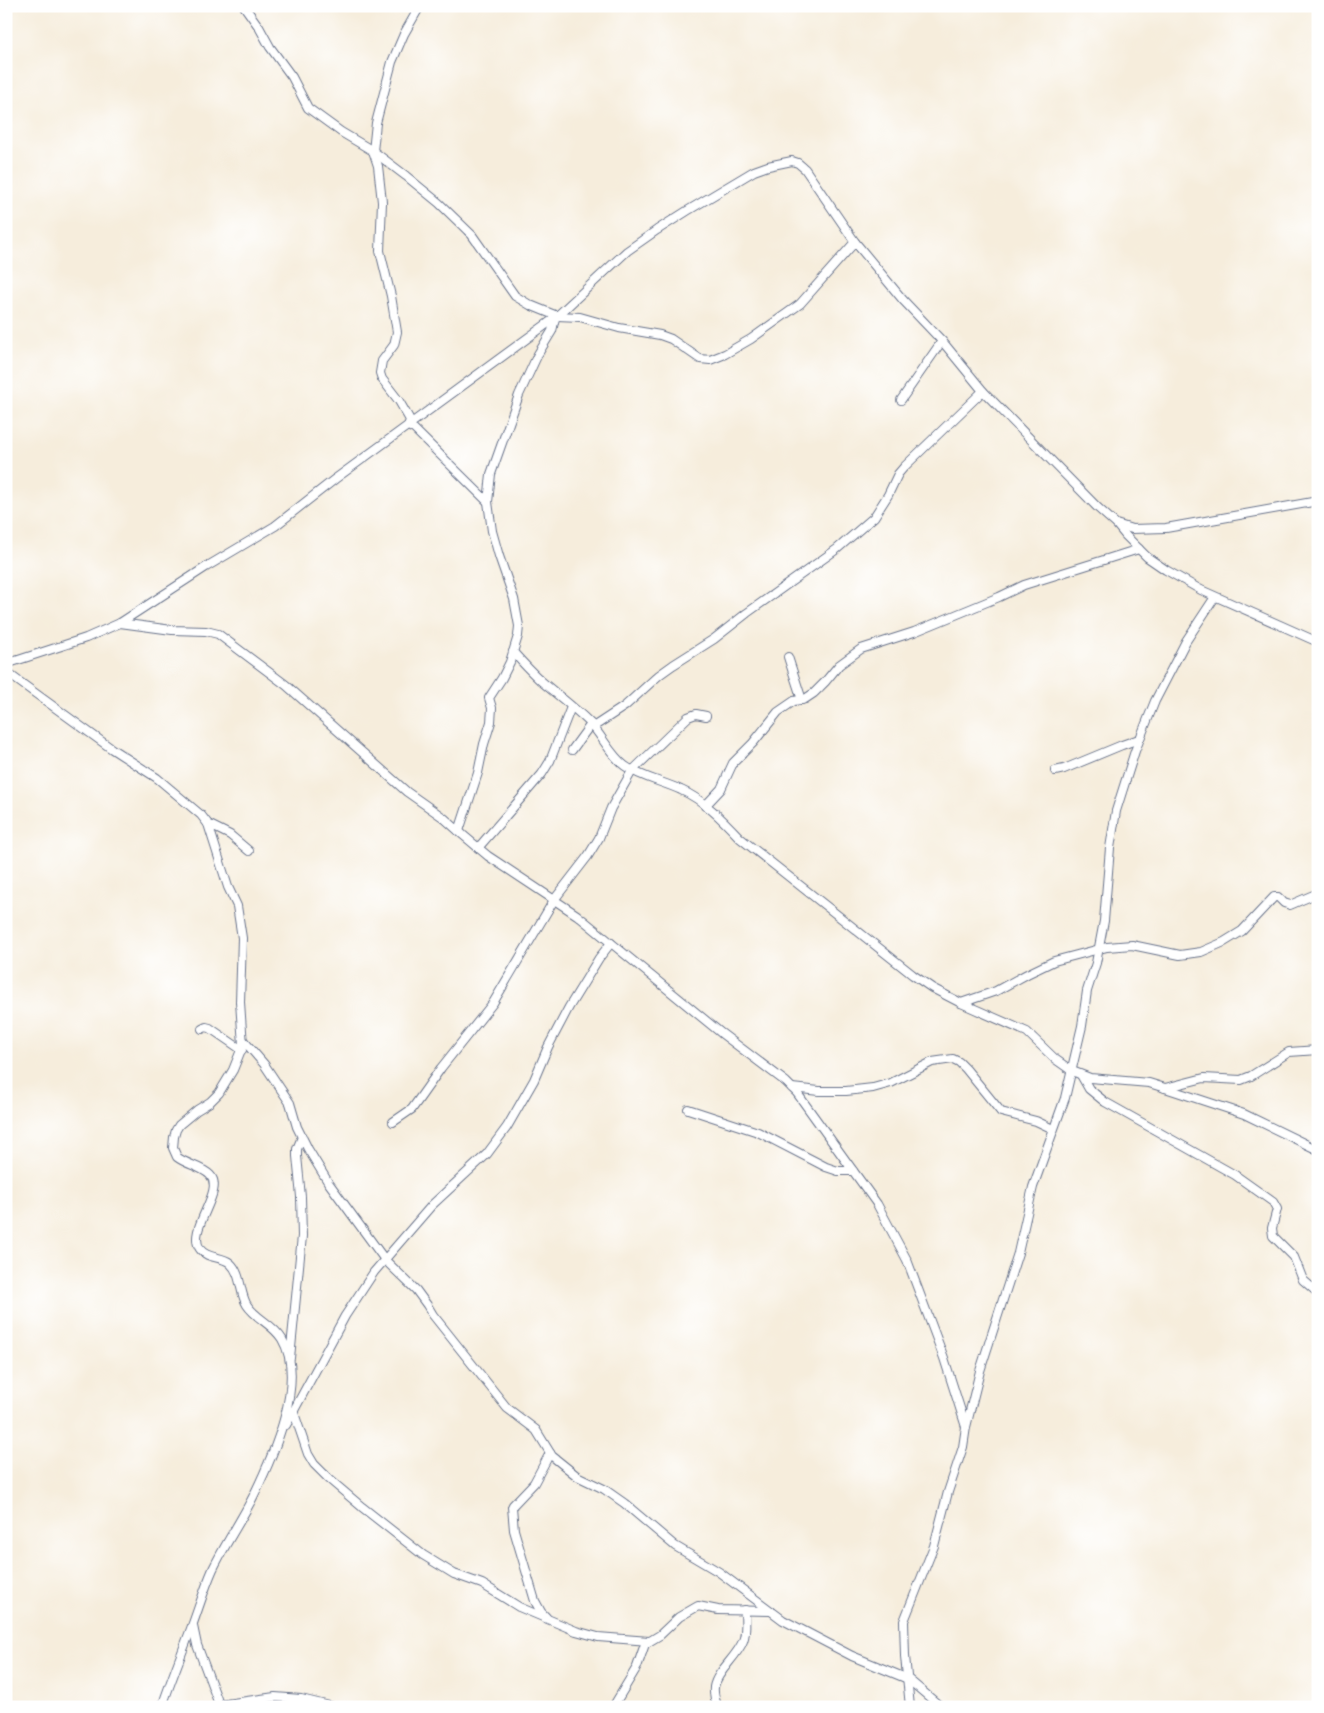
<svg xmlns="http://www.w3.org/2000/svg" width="1324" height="1713" font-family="'Old Standard TT',serif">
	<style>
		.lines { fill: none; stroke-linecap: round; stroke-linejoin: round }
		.street-casing { stroke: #68728a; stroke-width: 10 }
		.street { stroke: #fff; stroke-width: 8 }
	</style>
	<rect width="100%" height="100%" fill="#fff"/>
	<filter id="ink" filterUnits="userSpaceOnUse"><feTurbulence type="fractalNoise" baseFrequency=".02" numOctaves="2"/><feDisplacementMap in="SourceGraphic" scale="10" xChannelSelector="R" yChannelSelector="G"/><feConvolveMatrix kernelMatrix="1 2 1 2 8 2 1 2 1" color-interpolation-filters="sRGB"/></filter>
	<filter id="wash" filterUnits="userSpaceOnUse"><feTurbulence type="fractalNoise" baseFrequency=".0096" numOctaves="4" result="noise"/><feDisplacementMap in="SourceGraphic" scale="20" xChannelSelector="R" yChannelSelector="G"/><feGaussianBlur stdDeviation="1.12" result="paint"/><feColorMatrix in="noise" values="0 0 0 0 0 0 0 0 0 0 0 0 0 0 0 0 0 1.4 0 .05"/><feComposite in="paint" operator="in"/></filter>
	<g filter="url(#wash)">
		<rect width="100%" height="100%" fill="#f6eddc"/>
	</g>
	<g filter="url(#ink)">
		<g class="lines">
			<g class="street-casing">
				<g id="street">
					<polyline points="244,6 259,27 270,47 292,77 308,108 341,132 373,151 406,176 439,203 472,235 515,296 530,305 557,316 580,317 619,328 660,335 671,339 700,359 710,360 725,354 751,339 800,304 855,242"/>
					<polyline points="420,6 404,34 392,62 376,123 373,151 378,166 382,202 380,251 391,296 397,332 394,345 382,361 380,373 382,379 399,401 410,420 408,426 414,429 488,502"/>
					<polyline points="901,400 942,341"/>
					<polyline points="1117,525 1126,536 1147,557 1166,570 1201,590 1318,642"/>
					<polyline points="120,623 172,630 206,631 218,634 286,685 407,792 444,818 463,835 488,856 577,915 721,1033 786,1082 797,1093 877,1204 907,1260 944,1358 966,1427"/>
					<path d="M513,652C522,662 530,671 540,680C556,694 574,707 589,722C602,735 610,755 625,766C642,778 662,781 681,790C704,800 723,820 740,838L913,975L932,988L961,1003L1027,1032L1055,1059L1072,1071L1090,1078L1149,1083L1165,1088L1244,1114L1318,1150"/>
					<polyline points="788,657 802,700"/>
					<polyline points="6,664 86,638 120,623 206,567 275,526 335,479 555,318 627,251 657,230 687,211 754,171 768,166 792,161 798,163 805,169 855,242 903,300 942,341 983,391 1098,508 1116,524 1132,529 1166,528 1318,501"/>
					<path d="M6,672L112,749L157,778L201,815L208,824L228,887L237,906L242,938L240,1002L243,1045L233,1070L219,1093L210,1102L197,1110L179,1125L176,1130L174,1137L173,1148L177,1157C187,1165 201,1166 210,1175C226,1191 186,1229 200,1249C207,1259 222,1256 230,1263C242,1274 239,1292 247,1305C256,1319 273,1324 282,1339C307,1381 273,1456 253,1497C241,1521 225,1544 213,1569C205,1587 199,1607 192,1626C182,1653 171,1680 162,1707"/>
					<polyline points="593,727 625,706 659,675 673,665 714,639 747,613 837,549 874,517 888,495 898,474 904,467 983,391"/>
					<polyline points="572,750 591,724"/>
					<polyline points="1055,771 1064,769 1122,745 1139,739"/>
					<polyline points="705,806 721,789 733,763 753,743 778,712 794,701 805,699 814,693 825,682 839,665 861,649 914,632 999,597 1024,585 1139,549"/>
					<polyline points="208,824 230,835 249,851"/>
					<polyline points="459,831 478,773 484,744 491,722 492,708 489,698 502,678 510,662 518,636 519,626 514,599 499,556 492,531 488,502 491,474 519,395 538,354 552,331 555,318"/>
					<polyline points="478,848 542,774 550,761 571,707"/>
					<polyline points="961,1003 996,991 1027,974 1054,961 1107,947 1132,945 1180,955 1201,952 1224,942 1242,931 1274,897 1278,897 1284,903 1290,905 1318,893"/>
					<polyline points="202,1029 206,1027 210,1028 242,1050"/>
					<polyline points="244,1041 264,1064 290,1103 297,1127 308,1149 328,1182 385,1260 416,1290 427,1305 433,1315 507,1408 536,1430 552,1456 577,1476 604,1489 624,1503 675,1546 719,1572 783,1620 852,1656 908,1679 941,1707"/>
					<polyline points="1081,1075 1089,1089 1105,1102 1235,1175 1273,1202 1277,1209 1272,1228 1273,1236 1294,1257 1303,1280 1318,1293"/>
					<polyline points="792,1088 819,1091 846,1091 873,1088 891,1083 932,1062 953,1059 959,1062 966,1069 1001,1112 1036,1121 1053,1129"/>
					<polyline points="1165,1088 1204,1078 1241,1080 1251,1076 1289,1052 1318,1050"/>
					<polyline points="688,1109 758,1132 826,1167 838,1171 853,1171"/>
					<polyline points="393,1122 412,1109 441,1068 493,1003 554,900 588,856 599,838 611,808 632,771 688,717 696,714 706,716"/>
					<polyline points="290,1358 302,1236 301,1197 297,1156 297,1149 302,1137"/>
					<polyline points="294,1413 308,1454 314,1464 329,1479 362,1507 423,1555 454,1574 482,1584 519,1607 576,1631 598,1637 649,1641"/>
					<polyline points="286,1425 345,1316 374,1272 432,1205 487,1154 507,1127 534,1080 548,1047 569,1007 599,958 611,943"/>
					<polyline points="546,1617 541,1612 535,1601 514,1530 512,1507 513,1505 534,1483 550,1453"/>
					<polyline points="193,1626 197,1645 220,1707"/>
					<polyline points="219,1705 275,1697 301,1699 334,1707"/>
					<polyline points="613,1707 637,1667 645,1644 660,1635 679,1617 698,1606 718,1610 771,1611"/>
					<path d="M717,1707C716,1701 713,1694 714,1687C717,1671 737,1657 743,1641C747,1631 745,1621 745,1610"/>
					<polyline points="910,1707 905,1656 904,1621 934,1546 948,1492 963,1447 966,1427 980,1371 1018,1253 1033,1187 1065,1098 1082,1026 1087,991 1096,963 1104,921 1110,848 1116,811 1135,751 1155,701 1186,641 1215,597"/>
				</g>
			</g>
			<use href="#street" class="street"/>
		</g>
	</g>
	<rect width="1324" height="1713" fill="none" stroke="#fff" stroke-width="25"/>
</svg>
